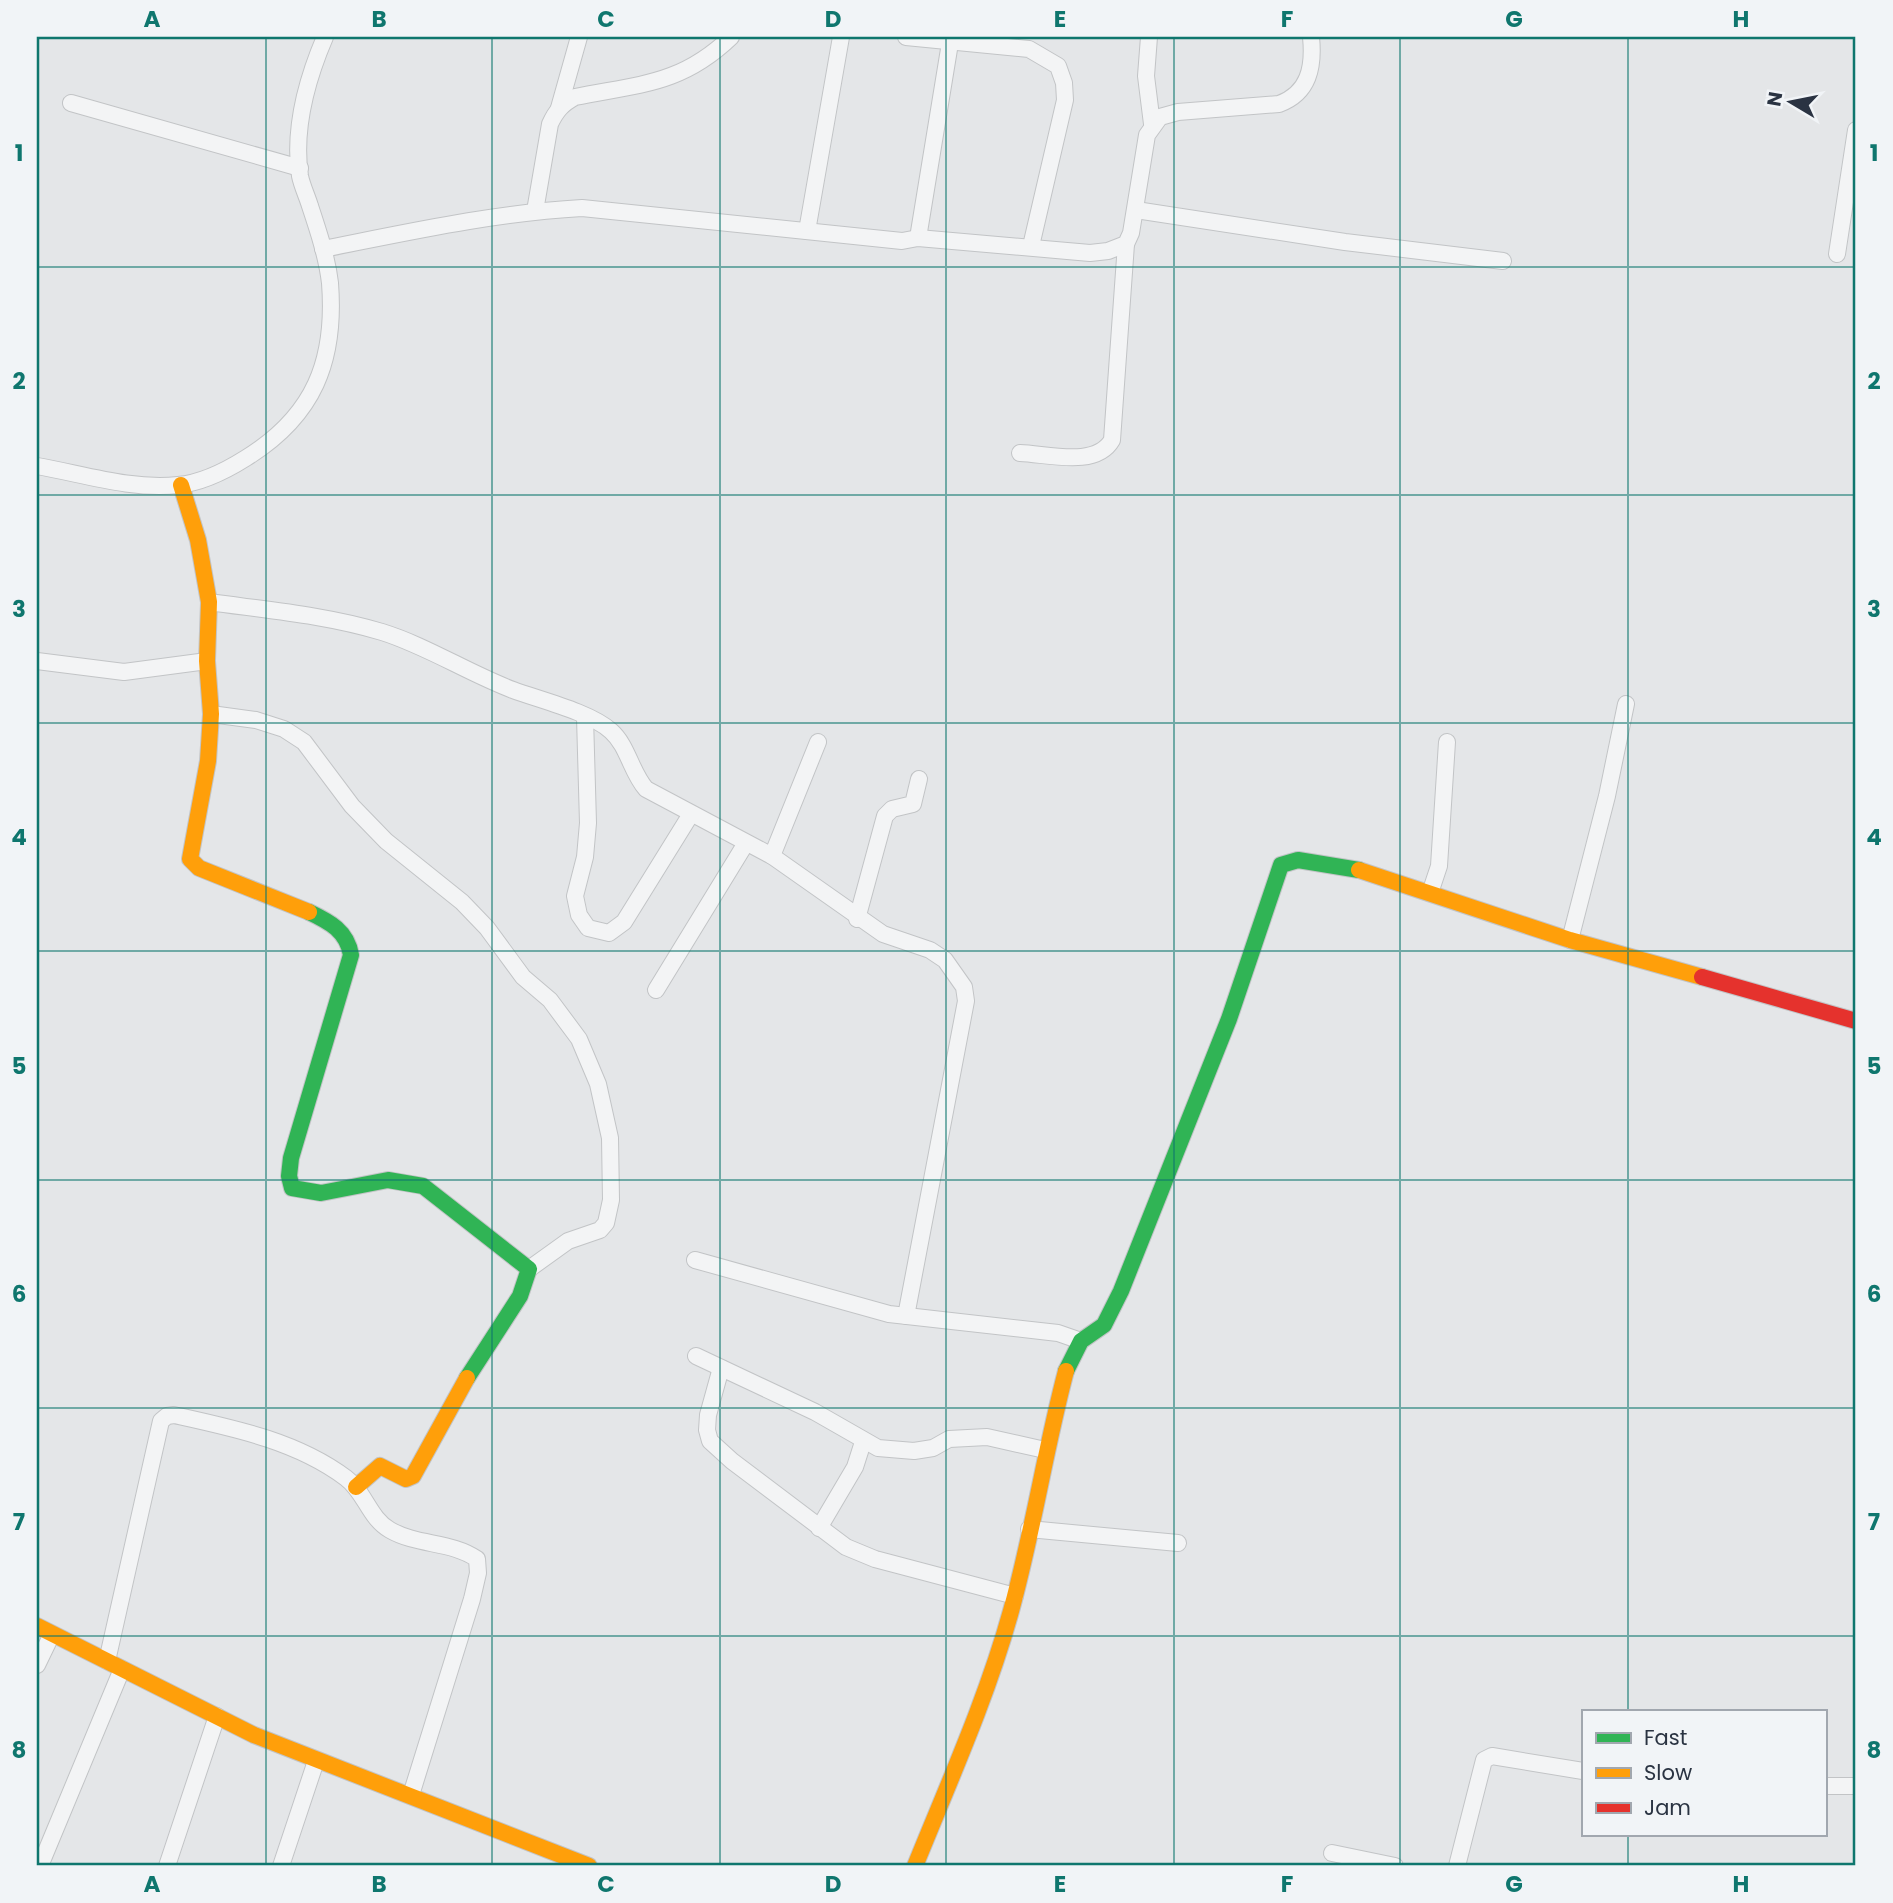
<svg xmlns="http://www.w3.org/2000/svg" width="1893" height="1903" font-family="Poppins,sans-serif">
	<style>
		.lines { fill: none; stroke-linecap: round; stroke-linejoin: round }
		.street-casing { stroke: #c2c4c6; stroke-width: 18 }
		.fast-casing { stroke: #c2c4c6; stroke-width: 18 }
		.slow-casing { stroke: #c2c4c6; stroke-width: 18 }
		.jam-casing { stroke: #c2c4c6; stroke-width: 18 }
		.street { stroke: #f3f4f5; stroke-width: 16 }
		.fast { stroke: #30b455; stroke-width: 16 }
		.slow { stroke: #ff9f0a; stroke-width: 16 }
		.jam { stroke: #e5322d; stroke-width: 16 }
		.grid { fill: none; stroke: #0f766e; stroke-width: 2; stroke-opacity: 0.55 }
		.neatline { fill: none; stroke: #0f766e; stroke-width: 2.5 }
		.grid-label { font-size: 23px; text-anchor: middle; font-weight: bold; fill: #0f766e }
	</style>
	<rect width="100%" height="100%" fill="#e4e6e8"/>
	<g class="lines">
		<g class="street-casing">
			<g id="street">
				<polyline points="906,37 1029,49 1058,66 1064,83 1065,100 1031,246"/>
				<polyline points="1149,37 1146,76 1152,124"/>
				<polyline points="71,103 300,168"/>
				<polyline points="559,108 579,37"/>
				<polyline points="1136,210 1345,242 1503,261"/>
				<path d="M535,211L550,124C556,111 562,104 575,97C639,84 681,85 731,37"/>
				<polyline points="807,231 841,37"/>
				<polyline points="918,238 951,37"/>
				<path d="M323,249C409,232 494,213 582,208L902,241L918,238L1090,253L1108,251L1126,244L1131,233L1147,135L1160,117L1178,112L1279,104C1309,93 1314,67 1311,37"/>
				<polyline points="1837,254 1856,130"/>
				<path d="M1020,453C1048,454 1096,468 1112,440L1126,244"/>
				<path d="M37,466C83,474 131,490 178,485C201,483 227,470 246,458C314,416 336,361 330,283C327,257 318,230 310,206C307,196 302,186 300,176C293,129 307,79 325,37"/>
				<path d="M209,602C266,610 326,615 382,632C427,646 468,673 513,690C540,700 590,712 611,731C628,746 631,772 646,789L772,856L883,934L930,950L945,960L964,987L966,1001L906,1316"/>
				<polyline points="37,661 124,672 207,661"/>
				<polyline points="211,714 256,720 284,729 304,742 352,806 386,841 462,902 487,928 523,977 550,1000 579,1039 598,1084 610,1138 611,1200 606,1223 600,1230 568,1241 529,1269"/>
				<polyline points="585,717 588,823 585,857 575,896 579,915 588,928 609,933 624,922 691,814"/>
				<polyline points="772,856 818,742"/>
				<polyline points="1430,893 1439,866 1447,742"/>
				<polyline points="857,919 885,816 892,809 913,804 919,779"/>
				<polyline points="1570,940 1607,796 1626,704"/>
				<polyline points="656,990 746,843"/>
				<polyline points="695,1260 889,1314 1058,1333 1081,1341"/>
				<polyline points="696,1356 815,1412 878,1448 914,1451 933,1448 949,1439 987,1437 1045,1450"/>
				<polyline points="721,1368 708,1415 707,1430 710,1441 732,1461 846,1547 875,1559 1015,1596"/>
				<polyline points="819,1528 855,1467 863,1442"/>
				<polyline points="1029,1529 1178,1543"/>
				<path d="M107,1661L161,1421L167,1416L174,1415C233,1428 297,1441 346,1478C365,1492 369,1518 390,1530C418,1546 451,1541 477,1559L478,1573L472,1599L411,1795"/>
				<polyline points="37,1665 52,1634"/>
				<polyline points="1825,1786 1856,1786"/>
				<polyline points="1332,1853 1395,1866"/>
				<polyline points="40,1866 122,1669"/>
				<polyline points="167,1866 217,1716"/>
				<polyline points="281,1866 316,1761"/>
				<polyline points="1457,1866 1484,1760 1492,1756 1583,1771"/>
			</g>
		</g>
		<g class="fast-casing">
			<g id="fast">
				<path d="M309,912C330,922 347,931 351,955L291,1158L289,1176L292,1188L321,1193L388,1180L423,1186L529,1269L520,1296L467,1378"/>
				<polyline points="1066,1371 1081,1341 1104,1325 1121,1291 1229,1019 1281,865 1298,860 1359,870"/>
			</g>
		</g>
		<g class="slow-casing">
			<g id="slow">
				<polyline points="181,485 198,540 209,602 207,661 211,714 208,761 190,859 199,868 309,912"/>
				<polyline points="1359,870 1570,940 1702,977"/>
				<polyline points="356,1487 380,1466 406,1479 413,1476 467,1378"/>
				<polyline points="37,1626 254,1735 589,1866"/>
				<path d="M915,1866C949,1782 987,1698 1011,1611C1033,1532 1045,1450 1066,1371"/>
			</g>
		</g>
		<g class="jam-casing">
			<polyline id="jam" points="1702,977 1856,1021"/>
		</g>
		<use href="#street" class="street"/>
		<use href="#fast" class="fast"/>
		<use href="#slow" class="slow"/>
		<use href="#jam" class="jam"/>
	</g>
	<path class="grid" d="M266,37V1866M492,37V1866M720,37V1866M946,37V1866M1174,37V1866M1400,37V1866M1628,37V1712M37,267H1856M37,495H1856M37,723H1856M37,951H1856M37,1180H1856M37,1408H1856M37,1636H1856M1628,1835V1866"/>
	<rect width="1893" height="1903" fill="none" stroke="#f1f4f7" stroke-width="77"/>
	<rect x="1582" y="1710" width="245" height="126" fill="#f1f4f7" stroke="#a1a7af" stroke-width="2"/>
	<rect x="1596" y="1733" width="35" height="10" fill="#30b455" stroke="#a1a7af" stroke-width="2"/>
	<text x="1644" y="1745" font-size="21" fill="#2a3342">Fast</text>
	<rect x="1596" y="1768" width="35" height="10" fill="#ff9f0a" stroke="#a1a7af" stroke-width="2"/>
	<text x="1644" y="1780" font-size="21" fill="#2a3342">Slow</text>
	<rect x="1596" y="1803" width="35" height="10" fill="#e5322d" stroke="#a1a7af" stroke-width="2"/>
	<text x="1644" y="1815" font-size="21" fill="#2a3342">Jam</text>
	<g transform="translate(1791 102) rotate(280)" stroke="#f1f4f7" stroke-width="5" paint-order="stroke">
	<path d="M0-5L12 26L0 18L-12 26Z" fill="#2a3342"/>
	<text y="-10" font-size="19" font-weight="bold" text-anchor="middle" fill="#2a3342">N</text>
	</g>
	<rect x="38" y="38" width="1816" height="1826" class="neatline"/>
	<g class="grid-label">
		<text x="152" y="27">A</text>
		<text x="379" y="27">B</text>
		<text x="606" y="27">C</text>
		<text x="833" y="27">D</text>
		<text x="1060" y="27">E</text>
		<text x="1287" y="27">F</text>
		<text x="1514" y="27">G</text>
		<text x="1741" y="27">H</text>
		<text x="19" y="161">1</text>
		<text x="1874" y="161">1</text>
		<text x="19" y="389">2</text>
		<text x="1874" y="389">2</text>
		<text x="19" y="617">3</text>
		<text x="1874" y="617">3</text>
		<text x="19" y="845">4</text>
		<text x="1874" y="845">4</text>
		<text x="19" y="1074">5</text>
		<text x="1874" y="1074">5</text>
		<text x="19" y="1302">6</text>
		<text x="1874" y="1302">6</text>
		<text x="19" y="1530">7</text>
		<text x="1874" y="1530">7</text>
		<text x="19" y="1758">8</text>
		<text x="1874" y="1758">8</text>
		<text x="152" y="1892">A</text>
		<text x="379" y="1892">B</text>
		<text x="606" y="1892">C</text>
		<text x="833" y="1892">D</text>
		<text x="1060" y="1892">E</text>
		<text x="1287" y="1892">F</text>
		<text x="1514" y="1892">G</text>
		<text x="1741" y="1892">H</text>
	</g>
</svg>
